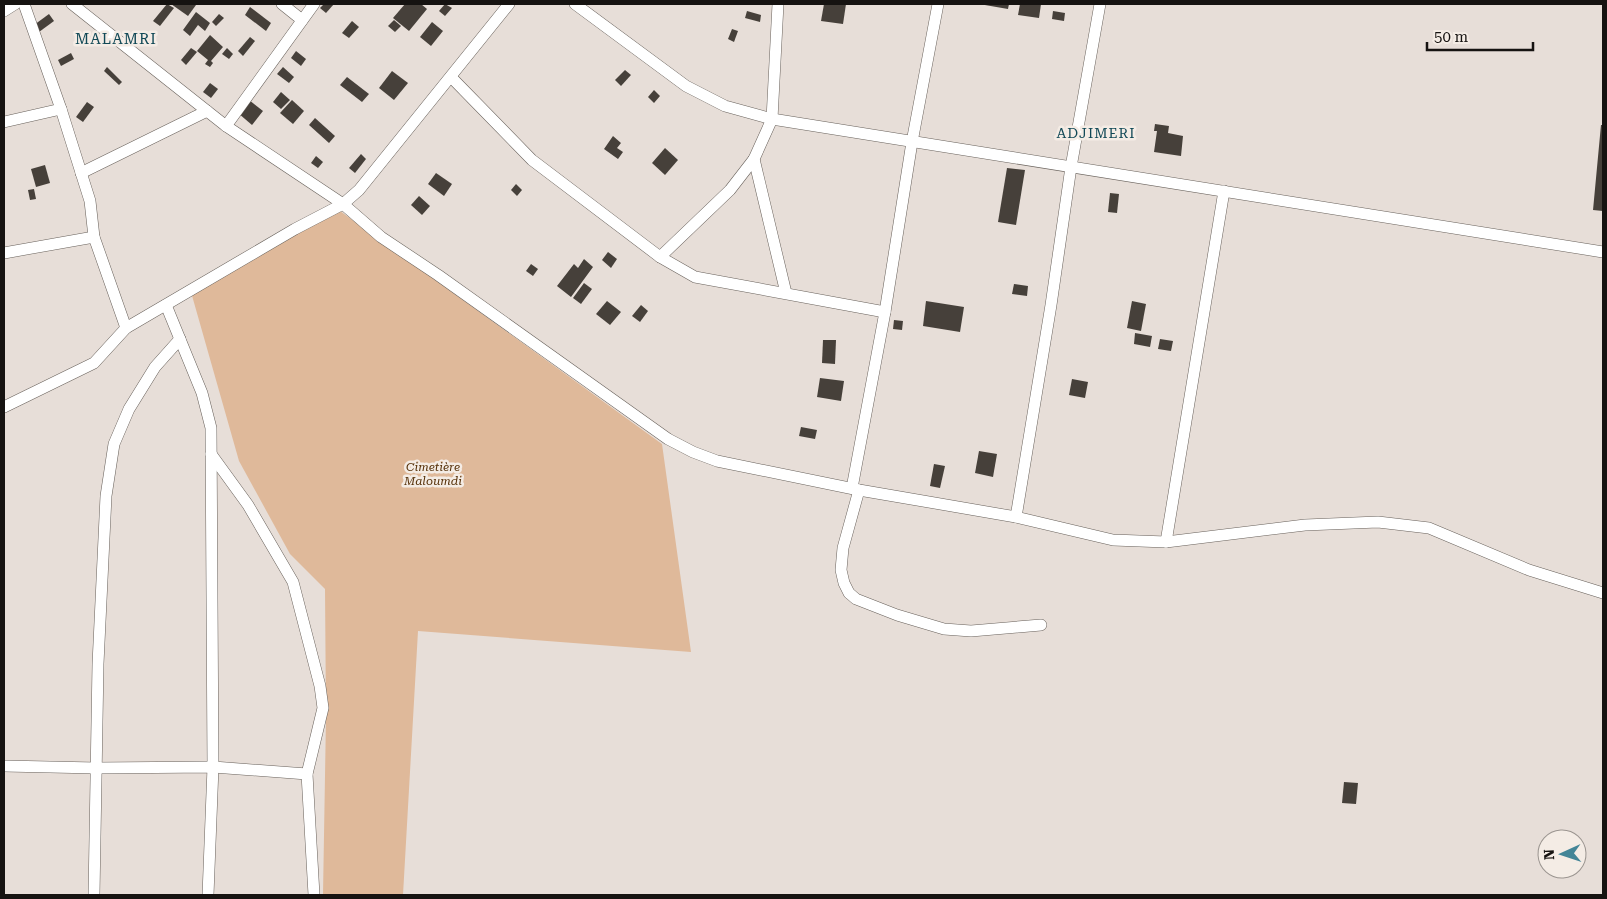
<svg xmlns="http://www.w3.org/2000/svg" width="1607" height="899" font-family="'Roboto Serif',serif">
	<style>
		.green { fill: #dfb99a }
		.building { fill: #46403a }
		.lines { fill: none; stroke-linecap: round; stroke-linejoin: round }
		.street-casing { stroke: #68615b; stroke-width: 12 }
		.street { stroke: #fff; stroke-width: 11 }
		.labels { text-anchor: middle; stroke-width: 5; stroke-linejoin: round; paint-order: stroke }
		.park-label { font-size: 12px; font-style: italic; fill: #563008; stroke: #f4ece5 }
		.neighbourhood-label { font-size: 14px; letter-spacing: 1px; fill: #104856; stroke: #f4ece5 }
		.quarter-label { font-size: 15px; letter-spacing: 1px; fill: #104856; stroke: #f4ece5 }
	</style>
	<rect width="100%" height="100%" fill="#e7ded8"/>
	<polygon class="green" points="340,211 662,444 691,652 418,631 403,895 323,895 326,717 325,589 290,554 239,461 189,285"/>
	<g class="building">
		<polygon points="167,4 174,8 160,26 153,21"/>
		<polygon points="171,4 195,4 196,5 188,16"/>
		<polygon points="324,4 334,4 326,13 320,8"/>
		<polygon points="405,4 421,4 427,9 409,31 393,18"/>
		<polygon points="445,4 452,8 445,16 439,11"/>
		<polygon points="824,4 846,4 843,24 821,21"/>
		<polygon points="979,4 1009,4 1008,9"/>
		<polygon points="1020,4 1041,4 1039,18 1018,15"/>
		<polygon points="250,7 271,23 266,31 245,15"/>
		<polygon points="747,11 761,15 760,22 745,18"/>
		<polygon points="1053,11 1065,13 1064,21 1052,19"/>
		<polygon points="196,12 210,23 205,31 198,25 190,36 183,30"/>
		<polygon points="49,14 54,21 39,32 34,25"/>
		<polygon points="219,14 224,18 216,26 212,22"/>
		<polygon points="394,20 401,26 395,32 388,26"/>
		<polygon points="352,21 359,27 349,38 342,33"/>
		<polygon points="432,22 443,31 431,46 420,37"/>
		<polygon points="732,29 738,31 734,42 728,39"/>
		<polygon points="210,35 223,47 211,61 213,63 210,67 205,64 208,60 197,51"/>
		<polygon points="250,37 255,41 243,56 238,51"/>
		<polygon points="191,48 197,52 186,65 181,60"/>
		<polygon points="227,48 233,54 229,59 222,54"/>
		<polygon points="296,51 306,59 301,66 291,58"/>
		<polygon points="71,53 74,59 61,66 58,60"/>
		<polygon points="107,67 122,82 119,85 104,71"/>
		<polygon points="283,67 294,77 289,83 277,74"/>
		<polygon points="625,70 631,75 621,86 615,80"/>
		<polygon points="392,71 408,83 394,100 379,88"/>
		<polygon points="347,77 369,94 362,102 340,85"/>
		<polygon points="210,83 218,89 211,98 203,92"/>
		<polygon points="654,90 660,96 654,103 648,97"/>
		<polygon points="281,92 290,100 281,109 273,102"/>
		<polygon points="249,100 263,111 252,125 238,113"/>
		<polygon points="292,100 304,111 293,124 280,113"/>
		<polygon points="87,102 94,107 83,122 76,117"/>
		<polygon points="315,118 335,136 329,143 309,125"/>
		<polygon points="1155,124 1169,126 1168,133 1183,136 1181,156 1154,152 1157,131 1154,131"/>
		<polygon points="1601,125 1603,125 1603,211 1593,210"/>
		<polygon points="613,136 621,143 617,148 623,152 618,159 604,149"/>
		<polygon points="665,148 678,160 665,175 652,163"/>
		<polygon points="361,154 366,159 355,173 349,168"/>
		<polygon points="316,156 323,162 318,168 311,163"/>
		<polygon points="45,165 50,183 36,187 31,169"/>
		<polygon points="1007,168 1025,170 1016,225 998,222"/>
		<polygon points="436,173 452,184 444,196 428,184"/>
		<polygon points="516,184 522,190 517,196 511,190"/>
		<polygon points="34,189 36,199 30,200 28,190"/>
		<polygon points="1110,193 1119,194 1117,213 1108,212"/>
		<polygon points="419,196 430,206 422,215 411,205"/>
		<polygon points="608,252 617,259 611,268 602,260"/>
		<polygon points="584,259 593,267 571,297 557,286 574,264 578,268"/>
		<polygon points="531,264 538,269 533,276 526,271"/>
		<polygon points="584,283 592,289 581,304 573,298"/>
		<polygon points="1014,284 1028,286 1027,296 1012,294"/>
		<polygon points="607,301 621,312 610,325 596,314"/>
		<polygon points="926,301 964,307 960,332 923,326"/>
		<polygon points="1132,301 1146,304 1141,331 1127,328"/>
		<polygon points="641,305 648,311 640,322 632,316"/>
		<polygon points="894,320 903,321 902,330 893,329"/>
		<polygon points="1135,333 1152,336 1150,347 1134,344"/>
		<polygon points="1160,339 1173,341 1171,351 1158,349"/>
		<polygon points="823,340 836,340 835,364 822,363"/>
		<polygon points="820,378 844,381 841,401 817,397"/>
		<polygon points="1072,379 1088,382 1085,398 1069,395"/>
		<polygon points="801,427 817,430 815,439 799,436"/>
		<polygon points="979,451 997,454 993,477 975,473"/>
		<polygon points="934,464 945,466 940,488 930,486"/>
		<polygon points="1344,782 1358,783 1356,804 1342,803"/>
	</g>
	<g class="lines">
		<g class="street-casing">
			<g id="street">
				<polyline points="24,4 61,109 90,201 94,237 126,328"/>
				<polyline points="72,4 226,126 343,204 381,237 438,275 668,439 693,452 717,461 859,490 1016,517 1113,540 1166,542 1305,525 1378,522 1429,528 1529,570 1603,593"/>
				<polyline points="282,4 302,20"/>
				<polyline points="575,4 686,86 725,106 772,119 1603,252"/>
				<polyline points="4,11 15,4"/>
				<polyline points="451,77 532,160 660,257 695,277 885,312"/>
				<polyline points="4,122 61,109"/>
				<polyline points="226,126 314,4"/>
				<polyline points="754,159 786,293"/>
				<polyline points="81,173 207,111"/>
				<polyline points="4,253 94,237"/>
				<polyline points="660,257 730,190 754,159 772,119 778,4"/>
				<polyline points="166,305 202,393 211,428 213,767 208,895"/>
				<polyline points="4,407 94,363 126,328 295,229 343,204 359,190 509,4"/>
				<polyline points="211,454 248,505 293,582 320,686 323,708 307,774 314,895"/>
				<polyline points="852,488 885,312 912,142 938,4"/>
				<polyline points="859,490 843,548 841,570 844,583 849,593 856,599 897,615 944,629 971,631 1041,625"/>
				<polyline points="1016,517 1051,305 1071,167 1100,4"/>
				<polyline points="1166,542 1224,191"/>
				<polyline points="4,766 96,768 213,767 307,774"/>
				<polyline points="94,895 98,664 106,496 114,444 129,409 155,367 180,339"/>
			</g>
		</g>
		<use href="#street" class="street"/>
	</g>
	<g class="labels">
		<g class="park-label">
			<text x="433" y="471">Cimetière<tspan x="433" dy="14">Maloumdi</tspan></text>
		</g>
		<g class="neighbourhood-label">
			<text x="1096" y="138">ADJIMERI</text>
		</g>
		<g class="quarter-label">
			<text x="116" y="44">MALAMRI</text>
		</g>
	</g>
	<rect width="1607" height="899" fill="none" stroke="#161311" stroke-width="10"/>
	<g transform="translate(1562 854) rotate(267)"><circle r="24" fill="#f4ece5" stroke="#9b9590"/>
	<path d="M0-4L9 19L0 12L-9 19Z" fill="#438597"/>
	<text y="-8" font-size="14" font-weight="bold" text-anchor="middle" fill="#161311">N</text>
	</g>
	<path d="M1427 42v8h106v-8" fill="none" stroke="#161311" stroke-width="2.5"/>
	<text x="1434" y="42" font-size="15" fill="#161311" stroke="#f4ece5" stroke-width="4" paint-order="stroke">50 m</text>
</svg>
